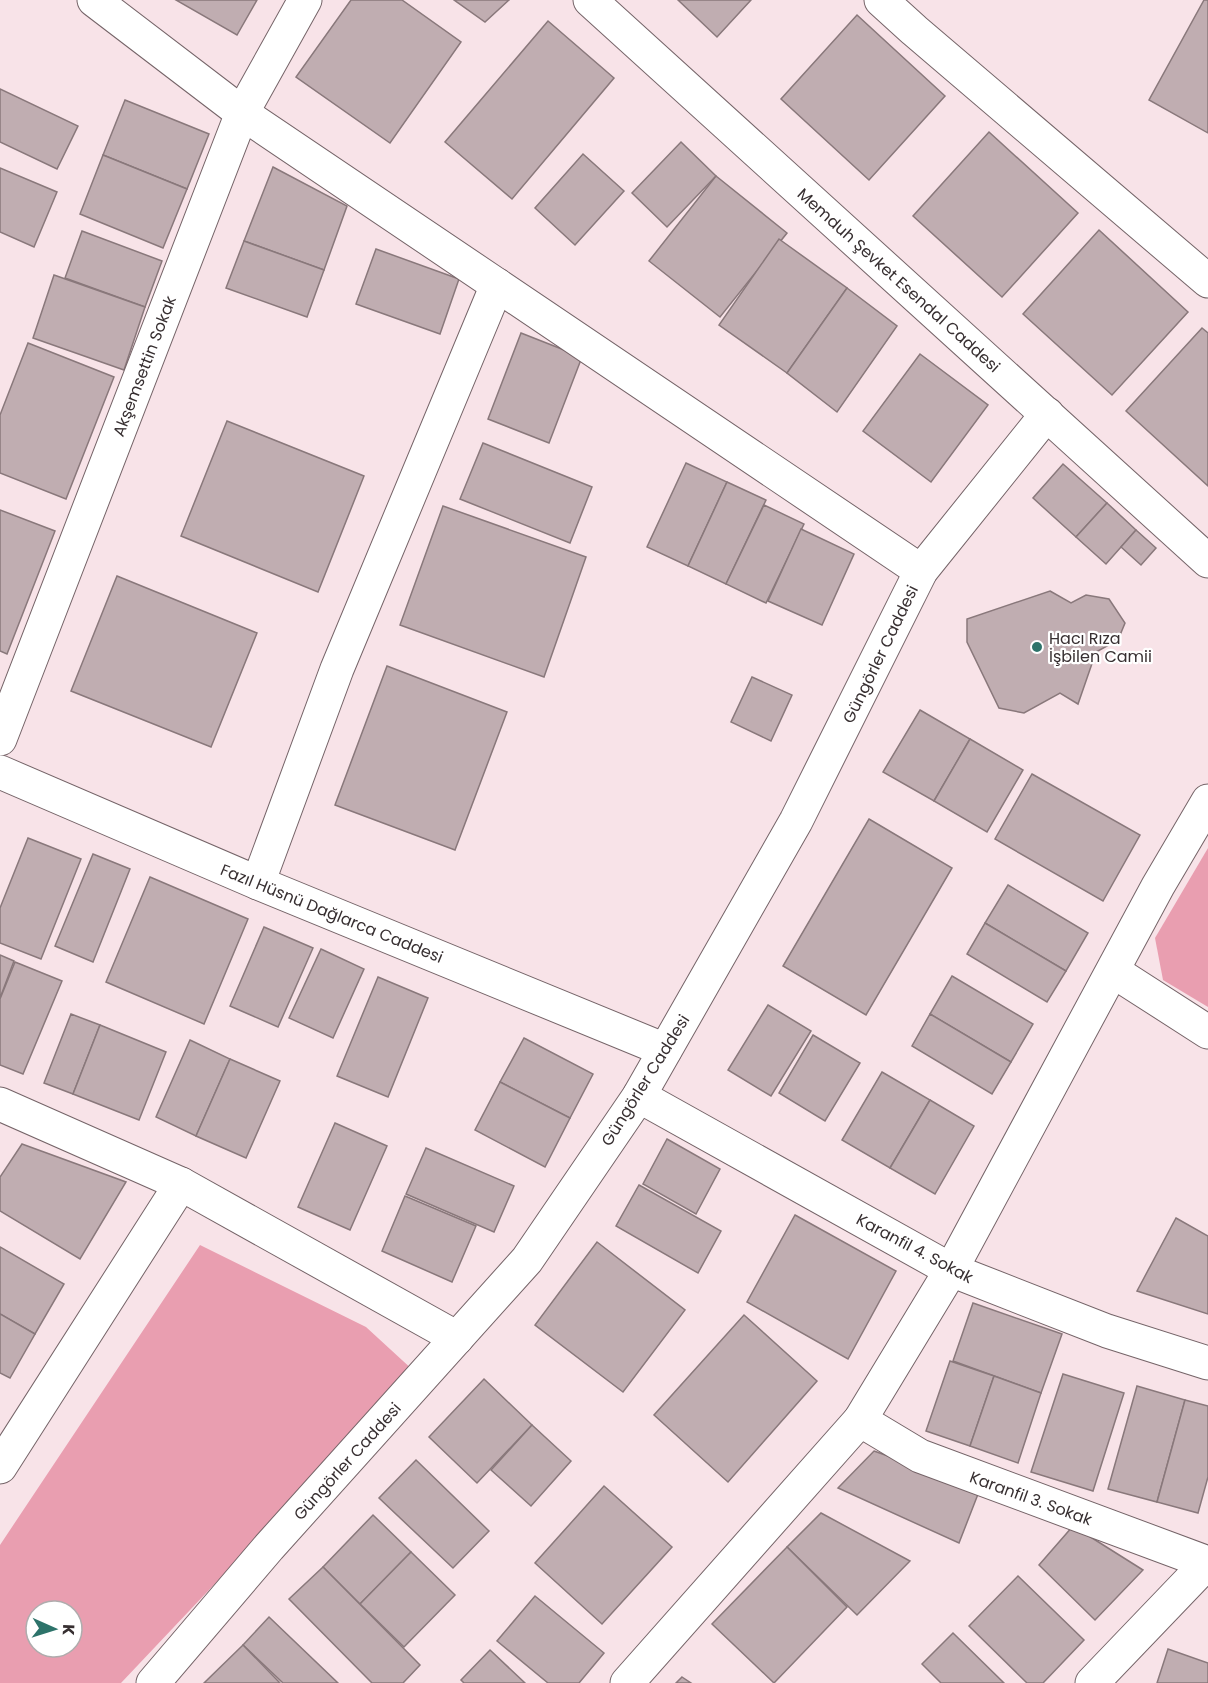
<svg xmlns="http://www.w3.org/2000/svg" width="1208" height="1683" font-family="Poppins,sans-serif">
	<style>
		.green { fill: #e99eb0; fill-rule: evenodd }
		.building { fill: #c0adb1; stroke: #89787b; stroke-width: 1.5 }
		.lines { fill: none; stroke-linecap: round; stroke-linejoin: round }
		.minor-casing { stroke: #756468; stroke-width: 35 }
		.minor { stroke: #fff; stroke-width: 33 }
		.poi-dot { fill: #2d736a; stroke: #fff; stroke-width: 2 }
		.labels { text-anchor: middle; stroke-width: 4.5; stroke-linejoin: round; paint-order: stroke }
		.street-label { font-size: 16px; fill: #372f31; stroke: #fff }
		.poi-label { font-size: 16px; fill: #372f31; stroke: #fff; text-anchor: start }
	</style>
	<rect width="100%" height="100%" fill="#f8e3e8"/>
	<g class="green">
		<polygon points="1208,848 1208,1007 1163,980 1155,938"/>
		<path d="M200,1245L366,1327L415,1372L121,1683H0V1545ZM36,1611H72V1647H36Z"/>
	</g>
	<g class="building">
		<polygon points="176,0 257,0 237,35"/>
		<polygon points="351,0 402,0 461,42 390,143 296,77"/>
		<polygon points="454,0 509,0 485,22"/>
		<polygon points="678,0 751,0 717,37"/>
		<polygon points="1204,0 1208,0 1208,133 1149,100"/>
		<polygon points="857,15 945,96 869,180 781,99"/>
		<polygon points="548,21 614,78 512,199 445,142"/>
		<polygon points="0,89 78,126 57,169 0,142"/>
		<polygon points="125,100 209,134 187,189 103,155"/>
		<polygon points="989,132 1078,213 1002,297 913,216"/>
		<polygon points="681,142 716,176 667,227 632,193"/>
		<polygon points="583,154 624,191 575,245 535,208"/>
		<polygon points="103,155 187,189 163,248 80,214"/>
		<polygon points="273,167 347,206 324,270 244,241"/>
		<polygon points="0,168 57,192 34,247 0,232"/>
		<polygon points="716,176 787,233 720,317 649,261"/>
		<polygon points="1099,230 1188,312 1112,395 1023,314"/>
		<polygon points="82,231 162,261 145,307 65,278"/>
		<polygon points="779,239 847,288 787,373 719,325"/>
		<polygon points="244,241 324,270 307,317 226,288"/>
		<polygon points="376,249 459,279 440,334 356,304"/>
		<polygon points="54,275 145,307 124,370 33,338"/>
		<polygon points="847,288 897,326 837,412 787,373"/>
		<polygon points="1202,328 1208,333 1208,486 1126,411"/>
		<polygon points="521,333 582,357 549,443 488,419"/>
		<polygon points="28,343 114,377 66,499 0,473 0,415"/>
		<polygon points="920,354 988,405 931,482 863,431"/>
		<polygon points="227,421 364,476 318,592 181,536"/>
		<polygon points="483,443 592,487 570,543 460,499"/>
		<polygon points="686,463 727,482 688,566 647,547"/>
		<polygon points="1063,464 1107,503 1076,537 1033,498"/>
		<polygon points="727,482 766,500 726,584 688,566"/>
		<polygon points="1107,503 1136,530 1106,564 1076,537"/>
		<polygon points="764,505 804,524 766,603 726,584"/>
		<polygon points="443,506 586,557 544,677 400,625"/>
		<polygon points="0,510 55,531 7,654 0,651"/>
		<polygon points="801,529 854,554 822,625 768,601"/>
		<polygon points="1136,530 1156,548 1141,565 1121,547"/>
		<polygon points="117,576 257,633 211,747 71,691"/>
		<polygon points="1050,591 1071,603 1086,595 1109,599 1125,623 1118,640 1096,652 1078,704 1060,693 1024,713 999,708 967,642 967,619"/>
		<polygon points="387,666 507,712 455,850 335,805"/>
		<polygon points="752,677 792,695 771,741 731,722"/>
		<polygon points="920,710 970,739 934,801 883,772"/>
		<polygon points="970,739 1023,770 987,832 934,801"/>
		<polygon points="1032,774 1140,835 1103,901 995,839"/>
		<polygon points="869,819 952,868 866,1015 783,966"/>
		<polygon points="28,838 81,859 41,959 0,943 0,908"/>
		<polygon points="93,854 130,869 93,962 55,946"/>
		<polygon points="150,877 248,919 204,1024 106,982"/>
		<polygon points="1008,885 1088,933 1066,971 985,923"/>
		<polygon points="985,923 1066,971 1047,1002 967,954"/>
		<polygon points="264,927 313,948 278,1027 230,1006"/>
		<polygon points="321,949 364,969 333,1038 289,1018"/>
		<polygon points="0,955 14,961 0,998"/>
		<polygon points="15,962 62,981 23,1074 0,1065 0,999"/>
		<polygon points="952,976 1033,1024 1011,1062 930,1014"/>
		<polygon points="378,977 428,998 388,1097 337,1076"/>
		<polygon points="768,1005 811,1031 771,1096 728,1070"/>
		<polygon points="71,1014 100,1025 73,1094 44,1083"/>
		<polygon points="930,1014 1011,1062 992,1094 912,1046"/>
		<polygon points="100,1025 166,1052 139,1120 73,1094"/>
		<polygon points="813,1035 860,1063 825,1121 779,1093"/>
		<polygon points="524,1038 593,1074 570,1118 500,1082"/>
		<polygon points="190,1040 230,1059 196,1136 156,1117"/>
		<polygon points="230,1059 280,1081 246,1158 196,1136"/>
		<polygon points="882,1072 930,1100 890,1168 842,1140"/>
		<polygon points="500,1082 570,1118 545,1167 475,1130"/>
		<polygon points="930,1100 974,1126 935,1194 890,1168"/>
		<polygon points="335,1123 387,1146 350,1230 298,1207"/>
		<polygon points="667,1139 720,1169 696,1214 643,1184"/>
		<polygon points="22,1144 126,1182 80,1259 0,1211 0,1177"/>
		<polygon points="426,1148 514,1186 494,1232 406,1194"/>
		<polygon points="639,1185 721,1231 698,1273 616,1226"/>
		<polygon points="405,1196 476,1226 452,1282 382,1251"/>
		<polygon points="795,1215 896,1271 848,1359 747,1302"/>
		<polygon points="1176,1218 1208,1236 1208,1314 1137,1291"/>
		<polygon points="597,1242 685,1310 623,1392 535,1325"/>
		<polygon points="0,1247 64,1284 35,1334 0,1314"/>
		<polygon points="973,1303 1062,1334 1041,1393 953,1361"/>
		<polygon points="0,1314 35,1334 10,1378 0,1373"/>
		<polygon points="744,1315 817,1381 728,1482 654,1415"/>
		<polygon points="950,1361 994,1376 970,1446 926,1431"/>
		<polygon points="1063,1374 1124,1393 1093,1491 1031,1472"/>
		<polygon points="994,1376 1041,1393 1018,1463 970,1446"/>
		<polygon points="484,1379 532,1425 477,1483 429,1437"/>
		<polygon points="1137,1386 1185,1400 1157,1502 1108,1489"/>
		<polygon points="1185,1400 1208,1406 1208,1477 1198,1513 1157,1502"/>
		<polygon points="532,1425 571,1461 531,1506 491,1470"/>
		<polygon points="874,1451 980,1489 959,1543 838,1488"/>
		<polygon points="416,1460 489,1531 453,1568 379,1498"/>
		<polygon points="604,1486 672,1547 602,1624 535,1563"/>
		<polygon points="821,1513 910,1561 857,1615 787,1547"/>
		<polygon points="373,1515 411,1552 360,1604 323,1567"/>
		<polygon points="1073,1526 1143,1570 1095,1620 1039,1565"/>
		<polygon points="787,1547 847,1607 774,1683 712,1624"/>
		<polygon points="411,1552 455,1595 404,1647 360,1604"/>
		<polygon points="323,1567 420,1665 403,1683 372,1683 289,1599"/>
		<polygon points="1018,1576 1084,1640 1043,1683 1027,1683 969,1626"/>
		<polygon points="535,1596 604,1653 579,1683 548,1683 497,1641"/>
		<polygon points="269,1617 338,1683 283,1683 243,1645"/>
		<polygon points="953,1633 1004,1683 941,1683 922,1664"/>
		<polygon points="243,1645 280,1683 204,1683"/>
		<polygon points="1168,1649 1208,1663 1208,1683 1157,1683"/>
		<polygon points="490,1650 525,1683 464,1683 461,1680"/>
		<polygon points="682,1677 691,1683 676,1683"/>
	</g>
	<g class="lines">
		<g class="minor-casing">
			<g id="minor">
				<polyline points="94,0 242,113 921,571"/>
				<polyline points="590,0 1208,561"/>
				<polyline points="881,0 914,30 1208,281"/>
				<polyline points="0,739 242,113 305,0"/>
				<polyline points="0,772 258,883 665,1050"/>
				<polyline points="258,883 337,669 497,285"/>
				<polyline points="1113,971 1208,1032"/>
				<polyline points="639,1096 951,1270 1107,1331 1208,1363"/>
				<polyline points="0,1104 181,1184 457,1338"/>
				<polyline points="860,1420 920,1456 1208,1563"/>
				<polyline points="0,1467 181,1184"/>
				<polyline points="153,1683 269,1547 527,1260 639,1096 796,821 921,571 1047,414"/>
				<polyline points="627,1683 860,1420 951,1270 1158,886 1208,801"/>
				<polyline points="1092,1683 1207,1563"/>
			</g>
		</g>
		<use href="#minor" class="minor"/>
	</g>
	<circle class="poi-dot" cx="1037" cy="647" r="6"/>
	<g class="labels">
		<g class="street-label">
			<text transform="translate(899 280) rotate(42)" y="6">Memduh Şevket Esendal Caddesi</text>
			<text transform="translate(144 366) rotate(-69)" y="6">Akşemsettin Sokak</text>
			<text transform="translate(880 654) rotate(-64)" y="6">Güngörler Caddesi</text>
			<text transform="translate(332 913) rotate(22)" y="6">Fazıl Hüsnü Dağlarca Caddesi</text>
			<text transform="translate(645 1080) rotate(-58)" y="6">Güngörler Caddesi</text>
			<text transform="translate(915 1248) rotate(28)" y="6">Karanfil 4. Sokak</text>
			<text transform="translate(347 1461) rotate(-48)" y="6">Güngörler Caddesi</text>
			<text transform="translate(1031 1498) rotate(20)" y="6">Karanfil 3. Sokak</text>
		</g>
		<g class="poi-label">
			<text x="1049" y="644">Hacı Rıza<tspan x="1049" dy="18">İşbilen Camii</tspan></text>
		</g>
	</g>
	<g transform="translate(54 1629) rotate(93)"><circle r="28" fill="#ffffff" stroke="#afacad" stroke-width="1.5"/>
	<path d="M0-4.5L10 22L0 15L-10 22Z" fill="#2d736a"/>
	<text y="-9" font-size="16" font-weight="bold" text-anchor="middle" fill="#372f31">K</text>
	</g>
</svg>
